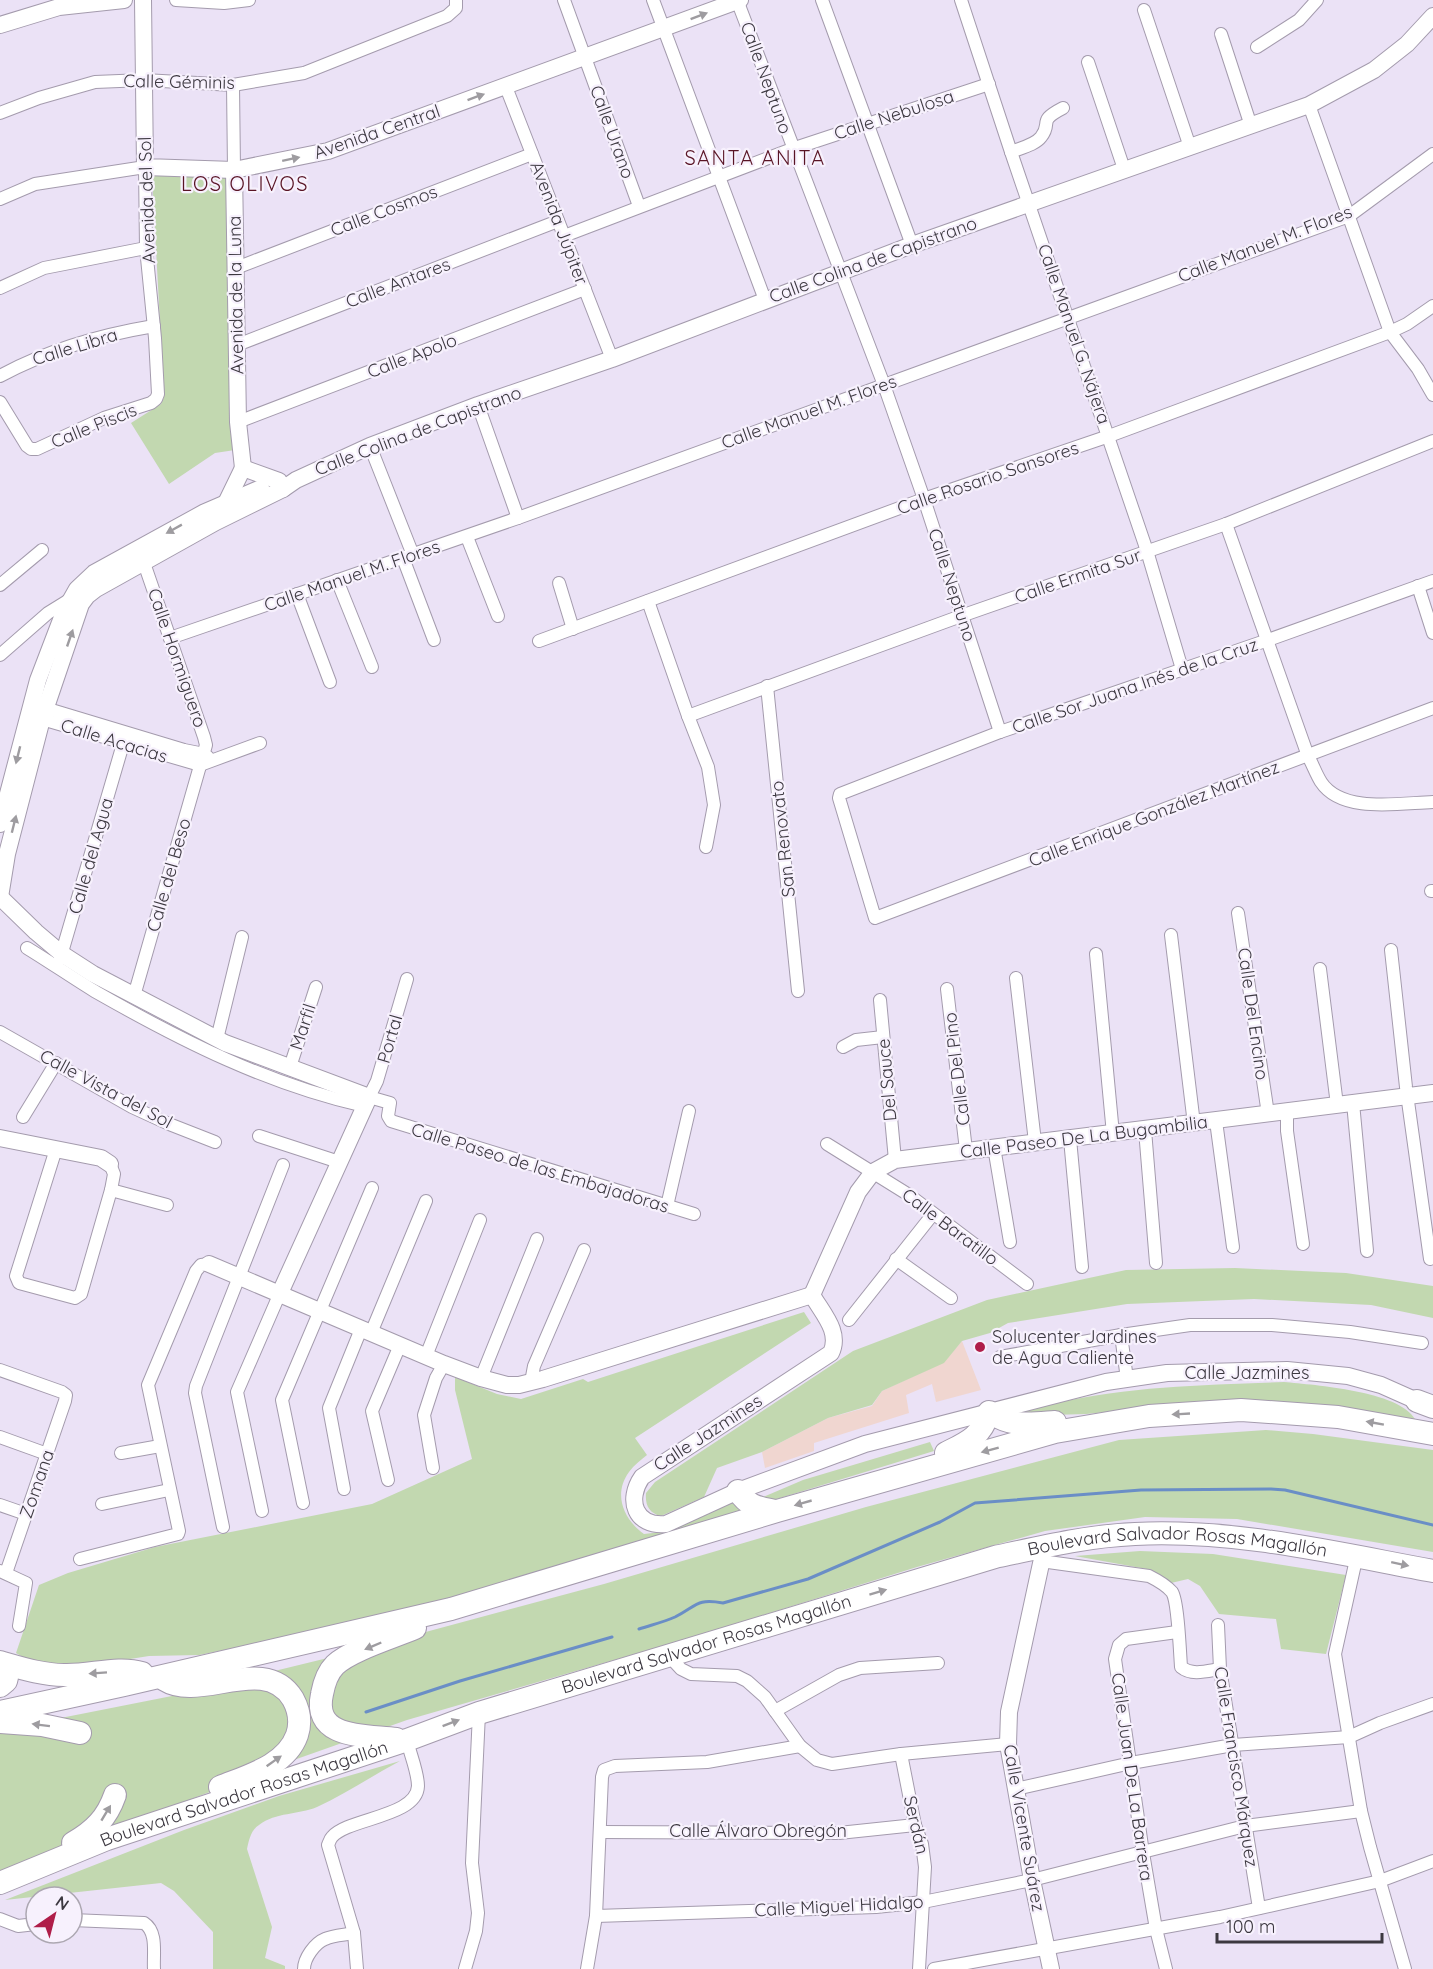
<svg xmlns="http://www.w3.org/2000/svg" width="1433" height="1969" font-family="Quicksand,sans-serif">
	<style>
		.commercial { fill: #f0d6d0 }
		.green { fill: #c2d8b0 }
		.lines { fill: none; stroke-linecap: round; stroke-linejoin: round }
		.stream { stroke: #6a8ec6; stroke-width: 3 }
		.street-casing { stroke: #a49bad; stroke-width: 14 }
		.secondary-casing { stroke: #a49bad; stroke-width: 18 }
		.highway-casing { stroke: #a49bad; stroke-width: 24 }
		.street { stroke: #fff; stroke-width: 12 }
		.secondary { stroke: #fff; stroke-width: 16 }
		.highway { stroke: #fff; stroke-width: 22 }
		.oneway { fill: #9e9ca0 }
		.poi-dot { fill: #af1d49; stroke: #f7f1fd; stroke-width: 2 }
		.labels { text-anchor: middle; stroke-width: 4.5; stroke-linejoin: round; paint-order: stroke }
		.street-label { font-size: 18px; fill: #3c3840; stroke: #f7f1fd }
		.poi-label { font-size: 18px; fill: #3c3840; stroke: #f7f1fd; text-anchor: start }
		.neighbourhood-label { font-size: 20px; letter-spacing: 1.5px; fill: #591425; stroke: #f7f1fd }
	</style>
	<rect width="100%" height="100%" fill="#ebe2f6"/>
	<polygon class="commercial" points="962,1341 981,1390 936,1402 932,1384 906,1395 909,1413 814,1443 814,1451 765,1468 762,1452 828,1418 872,1406 882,1391 944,1362"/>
	<g class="green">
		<polygon points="152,175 229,176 235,450 215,453 169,484 131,423 161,404 164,397"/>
		<path d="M1235,1268L1346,1273L1433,1286V1318L1371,1305L1254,1299L1127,1304L1008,1323L990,1333L962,1341L944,1363L882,1391L872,1405L828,1418L762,1452L717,1468L704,1497L661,1516C649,1513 645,1505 646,1493L655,1482L853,1351L987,1300L1126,1270Z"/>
		<path d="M804,1312L811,1323L635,1438L647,1455C641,1460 634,1465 629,1472C613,1494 623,1519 644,1534L661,1532L734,1500L750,1513L485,1589L344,1626L199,1655L149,1656L67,1669L26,1659L16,1653L39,1585L68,1573L155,1547L372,1504L472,1459L455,1390V1377L497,1394L521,1399L583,1379L588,1382Z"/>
		<path d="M1284,1382C1315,1385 1399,1391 1415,1419L1367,1412L1158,1407L1086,1414L1012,1416C1026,1411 1041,1406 1056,1403C1130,1386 1208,1385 1284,1382Z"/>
		<polygon points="1266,1430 1313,1434 1433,1450 1433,1552 1237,1519 1145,1517 1045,1531 917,1567 697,1636 407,1720 291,1761 0,1872 0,1730 177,1695 344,1654 604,1584 866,1507 1119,1440"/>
		<polygon points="930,1442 934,1451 760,1504 756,1500 803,1480"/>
		<polygon points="1140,1551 1213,1554 1346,1575 1326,1654 1281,1649 1276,1619 1219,1614 1200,1586 1188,1579 1171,1583 1152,1570 1075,1556"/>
		<path d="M400,1761C372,1776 345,1794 317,1807C298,1815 276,1812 259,1825C251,1830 249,1840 247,1849L272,1927L265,1958L285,1966V1969H213V1932L174,1891L161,1883L5,1900L184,1830L279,1796Z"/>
	</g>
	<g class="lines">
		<g class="stream">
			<path d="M639,1629C651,1625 664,1622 675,1617C697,1606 696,1598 723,1603L808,1579L940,1522L975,1503L1141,1490L1271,1489L1285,1490L1433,1525"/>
			<polyline points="366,1712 460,1681 612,1637"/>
		</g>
		<g class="street-casing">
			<g id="street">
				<polyline points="176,0 224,3 249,0"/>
				<polyline points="564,0 639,206"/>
				<polyline points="653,0 765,300"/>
				<polyline points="737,0 884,385 924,499 1000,732"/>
				<polyline points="822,0 912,245"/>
				<polyline points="961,0 1011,152 1147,551 1182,669"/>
				<polyline points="1144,10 1190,147"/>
				<polyline points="1221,34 1251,126"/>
				<polyline points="1257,47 1299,20 1317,0"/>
				<polyline points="1088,62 1124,169"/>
				<polyline points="233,85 234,170"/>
				<polyline points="506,87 612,359"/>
				<polyline points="1309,105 1390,332 1418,369 1433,395"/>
				<polyline points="0,113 39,98 95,82 144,80 233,85 304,73 447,16 456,8 456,0"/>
				<path d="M1011,152C1020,148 1035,145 1041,137C1053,122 1036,122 1063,108"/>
				<polyline points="0,199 35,184 145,167 146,248 155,338 158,394 156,399 151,403 104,418 37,449 31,449 27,446 0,402"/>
				<polyline points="564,236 792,149 989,84"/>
				<polyline points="236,268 532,154"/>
				<polyline points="0,288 44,268 146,248"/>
				<polyline points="237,345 558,221"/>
				<path d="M0,376C48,350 100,335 154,326"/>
				<polyline points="478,405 518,518"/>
				<polyline points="238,422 585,289"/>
				<polyline points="370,446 413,555"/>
				<path d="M1226,524L1308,756C1313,765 1316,774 1321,782C1342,814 1400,803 1433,802"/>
				<polyline points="467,537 498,616"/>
				<polyline points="403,558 434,640"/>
				<polyline points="337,580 372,667"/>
				<polyline points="1433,581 1268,640 1000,732 840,794 839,798 875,918 1433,708"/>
				<polyline points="559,583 573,629"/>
				<polyline points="0,585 42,550"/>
				<polyline points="1418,586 1433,633"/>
				<polyline points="297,594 330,682"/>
				<polyline points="648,601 688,716 961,616 1226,524 1433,441"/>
				<polyline points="170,638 518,518 1349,216 1433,154"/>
				<polyline points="539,641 924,499 1109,436 1390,332 1407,324 1433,306"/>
				<polyline points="0,655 48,613 69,600 72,601"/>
				<polyline points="767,686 798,991"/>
				<polyline points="38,706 184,750 204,754 208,757"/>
				<polyline points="688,716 708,767 714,805 706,847"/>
				<polyline points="35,717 200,765 260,743"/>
				<polyline points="1431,891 1433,891"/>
				<polyline points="1238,913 1268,1114"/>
				<polyline points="1171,935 1194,1124"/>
				<path d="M27,948C50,962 73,978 96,992C182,1041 267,1084 364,1106"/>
				<polyline points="1391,950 1406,1087 1430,1259"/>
				<polyline points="1096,954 1113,1134"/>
				<polyline points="60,959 123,744"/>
				<polyline points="1320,969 1337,1105"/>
				<polyline points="1016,978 1035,1142"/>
				<polyline points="407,979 377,1081 369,1097 390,1103 388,1116 391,1121 694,1214"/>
				<polyline points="947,989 966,1150"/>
				<polyline points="134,996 206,745 204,737 144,563"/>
				<polyline points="880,1000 895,1160"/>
				<polyline points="0,1032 132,1107 169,1124 215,1142"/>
				<polyline points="217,1039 242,937"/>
				<polyline points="843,1047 856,1040 883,1037"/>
				<polyline points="290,1067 316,987"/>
				<polyline points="1353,1103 1367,1251"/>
				<polyline points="1287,1112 1287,1131 1303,1244"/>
				<polyline points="23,1117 56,1063"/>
				<polyline points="1216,1121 1233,1247"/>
				<polyline points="1145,1130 1156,1263"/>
				<polyline points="259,1136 339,1162"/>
				<polyline points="1070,1139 1082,1267"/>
				<polyline points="827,1144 909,1195 1027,1284"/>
				<polyline points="994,1147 1010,1242"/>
				<polyline points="56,1149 16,1276 19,1283 75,1298 81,1294 111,1190 114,1174 110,1164"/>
				<polyline points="111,1190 167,1205"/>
				<polyline points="667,1206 689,1111"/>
				<polyline points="896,1259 951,1298"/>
				<polyline points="849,1320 933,1214"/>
				<polyline points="371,1333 426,1201"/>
				<polyline points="1121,1335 1127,1379"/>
				<polyline points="426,1356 480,1220"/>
				<polyline points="1000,1357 1121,1335 1190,1325 1272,1325 1350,1332 1422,1343"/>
				<polyline points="0,1370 62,1392 66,1395 65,1401 6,1573"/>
				<polyline points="481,1378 537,1239"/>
				<polyline points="531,1382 534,1366 584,1250"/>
				<polyline points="0,1437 47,1454"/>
				<polyline points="121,1453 160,1446"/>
				<polyline points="433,1468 424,1415 436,1378 444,1364"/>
				<polyline points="388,1480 372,1411 400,1345"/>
				<polyline points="344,1489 329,1408 361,1329"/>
				<polyline points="303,1503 282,1400 372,1188"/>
				<polyline points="102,1504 169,1490"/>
				<polyline points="0,1505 26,1514"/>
				<polyline points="262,1511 237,1392 280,1293"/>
				<polyline points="223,1527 195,1393 196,1386 283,1165"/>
				<polyline points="1357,1555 1335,1654 1361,1811 1370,1847 1405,1969"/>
				<polyline points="80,1559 178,1534 179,1531 148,1385 196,1271 201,1265 209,1264"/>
				<path d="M1041,1561L1149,1576C1157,1580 1166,1585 1172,1592C1178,1601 1180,1653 1181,1667C1192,1676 1207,1671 1220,1669"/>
				<polyline points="0,1571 26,1583 19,1626"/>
				<polyline points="1218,1625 1220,1669 1259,1908"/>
				<polyline points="669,1656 681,1669 691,1674 737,1676 747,1681 765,1697 800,1746 817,1760 832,1764 901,1754 1008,1744"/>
				<polyline points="775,1711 839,1675 860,1668 938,1663"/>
				<polyline points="901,1754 915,1825 922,1844 925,1867 919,1969"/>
				<polyline points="1016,1789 1131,1763 1233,1745 1349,1737 1380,1723 1433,1704"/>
				<polyline points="600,1832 839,1833 915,1825"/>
				<polyline points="596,1916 876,1907 923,1902 1032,1880 1245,1826 1361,1811"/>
				<polyline points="0,1919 18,1926 36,1924"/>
				<path d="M72,1920L144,1923C158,1932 153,1954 154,1969"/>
				<path d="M304,1969C304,1958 315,1943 325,1939C334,1935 345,1935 354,1933"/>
				<path d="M357,1969L354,1933L328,1845C329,1843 330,1839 332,1837C348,1818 417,1817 418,1786C418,1772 410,1754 407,1740"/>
				<polyline points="465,1969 476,1931 478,1913 472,1863 479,1713"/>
				<polyline points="587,1969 596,1916 602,1777 604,1770 615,1766 707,1762 800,1746"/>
				<polyline points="934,1969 1220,1917 1380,1881 1433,1861"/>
				<polyline points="1166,1969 1156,1929 1143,1853 1115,1659 1119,1645 1126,1639 1177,1632"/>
			</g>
		</g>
		<g class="secondary-casing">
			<g id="secondary">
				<polyline points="143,0 145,167 234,170 328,151 740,0"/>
				<polyline points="0,25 59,7 124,0"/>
				<polyline points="234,170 238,422 243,468"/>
				<polyline points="243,468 279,481 283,489"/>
				<polyline points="227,505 226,503 243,468"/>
				<polyline points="0,824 38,680 64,612 77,589 94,573 205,512 261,488"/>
				<polyline points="0,897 7,854 42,719 81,604 87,596 96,589 216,522 283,489 296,480 370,446 478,405 612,359 912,245 1309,105 1374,70 1407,44 1433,16"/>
				<polyline points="0,897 36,932 62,954 93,974 225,1043 369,1097 280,1293"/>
				<polyline points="0,1138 101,1158 110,1164"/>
				<path d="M209,1264L444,1364L481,1378L507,1385H519L543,1379L812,1295C823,1314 841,1332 831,1353L642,1477C626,1500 635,1527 666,1524L738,1491L865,1444L1106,1382L1167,1373L1287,1370L1348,1376L1381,1385L1417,1401"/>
				<polyline points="812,1295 858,1192 873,1172 895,1160 1433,1093"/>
				<polyline points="1045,1545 1009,1712 1008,1744 1032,1880 1051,1969"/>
			</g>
		</g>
		<g class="highway-casing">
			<g id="highway">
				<polyline points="1417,1401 1433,1407"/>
				<path d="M946,1453C968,1442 981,1437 989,1412C1012,1427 1028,1424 1055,1422"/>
				<path d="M738,1491C749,1507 757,1507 775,1511"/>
				<path d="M0,1662C21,1668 42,1675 64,1675C90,1676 117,1666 142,1673"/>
				<polyline points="0,1666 7,1677 6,1681 0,1686"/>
				<path d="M165,1680C200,1702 265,1653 293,1699C299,1710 301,1723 297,1735C286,1766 247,1776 220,1787"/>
				<polyline points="0,1712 124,1685 451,1609 777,1511 1055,1432 1149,1416 1241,1410 1338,1417 1433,1434"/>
				<polyline points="0,1722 42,1725 80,1733"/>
				<path d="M396,1739C367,1735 312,1740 322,1694C324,1683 327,1673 335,1665C351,1650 394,1637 415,1628"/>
				<path d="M73,1843C94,1831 107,1818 115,1795"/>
				<path id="s1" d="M0,1883L107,1839L407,1740L479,1713L995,1557C1041,1547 1087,1536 1135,1534C1235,1529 1335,1553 1433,1571"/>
			</g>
		</g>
		<use href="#street" class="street"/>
		<use href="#secondary" class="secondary"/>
		<use href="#highway" class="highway"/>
	</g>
	<defs><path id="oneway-solid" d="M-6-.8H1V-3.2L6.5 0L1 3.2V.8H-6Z" transform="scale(1.5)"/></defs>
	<g class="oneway">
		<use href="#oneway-solid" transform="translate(699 16) rotate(-21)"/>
		<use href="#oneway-solid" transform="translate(476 97) rotate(-20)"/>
		<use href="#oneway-solid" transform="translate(291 159) rotate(-12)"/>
		<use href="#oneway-solid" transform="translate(174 529) rotate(151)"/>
		<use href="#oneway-solid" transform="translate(70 638) rotate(-71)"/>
		<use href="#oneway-solid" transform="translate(18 755) rotate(104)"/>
		<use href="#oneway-solid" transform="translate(14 824) rotate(-76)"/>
		<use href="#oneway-solid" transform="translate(1181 1414) rotate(177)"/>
		<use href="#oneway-solid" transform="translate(1375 1423) rotate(-170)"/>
		<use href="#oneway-solid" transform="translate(990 1450) rotate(165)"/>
		<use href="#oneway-solid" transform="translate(803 1503) rotate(164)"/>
		<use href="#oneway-solid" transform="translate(1400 1564) rotate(12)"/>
		<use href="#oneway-solid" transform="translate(878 1592) rotate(-17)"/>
		<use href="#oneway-solid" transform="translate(373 1646) rotate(157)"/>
		<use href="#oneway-solid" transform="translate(98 1673) rotate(176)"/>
		<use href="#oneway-solid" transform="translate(451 1723) rotate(-21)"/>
		<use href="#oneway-solid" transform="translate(41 1725) rotate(-173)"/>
		<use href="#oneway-solid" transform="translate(274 1761) rotate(-35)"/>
		<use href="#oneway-solid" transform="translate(106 1813) rotate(-59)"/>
	</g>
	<circle class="poi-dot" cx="980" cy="1347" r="6"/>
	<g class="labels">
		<g class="street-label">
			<text transform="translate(766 78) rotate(70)" y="6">Calle Neptuno</text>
			<text transform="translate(179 82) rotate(1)" y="6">Calle Géminis</text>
			<text transform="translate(894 115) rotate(-18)" y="6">Calle Nebulosa</text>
			<text transform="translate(377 132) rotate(-19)" y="6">Avenida Central</text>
			<text transform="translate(612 132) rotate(70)" y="6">Calle Urano</text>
			<text transform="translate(147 200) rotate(-92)" y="6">Avenida del Sol</text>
			<text transform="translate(384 211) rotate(-21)" y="6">Calle Cosmos</text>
			<text transform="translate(559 223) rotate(69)" y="6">Avenida Júpiter</text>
			<text transform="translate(1265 244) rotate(-21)" y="6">Calle Manuel M. Flores</text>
			<text transform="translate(873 260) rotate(-20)" y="6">Calle Colina de Capistrano</text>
			<text transform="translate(398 283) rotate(-21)" y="6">Calle Antares</text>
			<text transform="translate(236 295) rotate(-91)" y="6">Avenida de la Luna</text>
			<text transform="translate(1074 334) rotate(71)" y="6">Calle Manuel G. Nájera</text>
			<text transform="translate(75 347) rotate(-17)" y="6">Calle Libra</text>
			<text transform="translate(412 356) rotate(-21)" y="6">Calle Apolo</text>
			<text transform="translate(809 412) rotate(-20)" y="6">Calle Manuel M. Flores</text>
			<text transform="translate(94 426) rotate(-22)" y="6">Calle Piscis</text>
			<text transform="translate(418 431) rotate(-21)" y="6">Calle Colina de Capistrano</text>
			<text transform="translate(988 478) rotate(-19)" y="6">Calle Rosario Sansores</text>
			<text transform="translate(352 576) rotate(-19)" y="6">Calle Manuel M. Flores</text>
			<text transform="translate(1078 576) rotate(-19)" y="6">Calle Ermita Sur</text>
			<text transform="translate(952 585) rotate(72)" y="6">Calle Neptuno</text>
			<text transform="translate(177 658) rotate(71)" y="6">Calle Hormiguero</text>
			<text transform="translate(1135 686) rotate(-19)" y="6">Calle Sor Juana Inés de la Cruz</text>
			<text transform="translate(114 741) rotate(17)" y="6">Calle Acacias</text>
			<text transform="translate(1154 814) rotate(-21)" y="6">Calle Enrique González Martínez</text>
			<text transform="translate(783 839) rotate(-96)" y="6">San Renovato</text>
			<text transform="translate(91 856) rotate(-74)" y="6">Calle del Agua</text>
			<text transform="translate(169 875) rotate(-74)" y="6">Calle del Beso</text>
			<text transform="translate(1253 1014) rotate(82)" y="6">Calle Del Encino</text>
			<text transform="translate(303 1027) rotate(-72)" y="6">Marfil</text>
			<text transform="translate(390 1039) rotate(-74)" y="6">Portal</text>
			<text transform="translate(957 1069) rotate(-97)" y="6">Calle Del Pino</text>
			<text transform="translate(887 1080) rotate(-95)" y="6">Del Sauce</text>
			<text transform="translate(106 1089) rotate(28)" y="6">Calle Vista del Sol</text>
			<text transform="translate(1084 1137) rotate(-7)" y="6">Calle Paseo De La Bugambilia</text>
			<text transform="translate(540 1168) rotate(17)" y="6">Calle Paseo de las Embajadoras</text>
			<text transform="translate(950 1227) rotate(37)" y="6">Calle Baratillo</text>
			<text x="1247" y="1379">Calle Jazmines</text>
			<text transform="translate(708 1433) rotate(-33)" y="6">Calle Jazmines</text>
			<text transform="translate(37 1484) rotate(-71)" y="6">Zomana</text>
			<text dy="6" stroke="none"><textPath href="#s1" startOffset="1232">Boulevard Salvador Rosas Magallón</textPath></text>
			<text dy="6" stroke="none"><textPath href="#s1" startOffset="746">Boulevard Salvador Rosas Magallón</textPath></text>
			<text transform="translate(1236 1767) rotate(81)" y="6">Calle Francisco Márquez</text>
			<text transform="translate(1132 1777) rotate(82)" y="6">Calle Juan De La Barrera</text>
			<text dy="6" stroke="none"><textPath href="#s1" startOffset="260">Boulevard Salvador Rosas Magallón</textPath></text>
			<text transform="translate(916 1825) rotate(77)" y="6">Serdán</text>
			<text transform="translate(1024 1828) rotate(80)" y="6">Calle Vicente Suárez</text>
			<text x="758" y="1837">Calle Álvaro Obregón</text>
			<text transform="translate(839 1906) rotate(-3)" y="6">Calle Miguel Hidalgo</text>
		</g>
		<g class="poi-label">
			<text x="992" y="1343">Solucenter Jardines<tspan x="992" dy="21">de Agua Caliente</tspan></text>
		</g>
		<g class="neighbourhood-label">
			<text x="755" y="165">SANTA ANITA</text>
			<text x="245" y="191">LOS OLIVOS</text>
		</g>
	</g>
	<g transform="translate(54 1915) rotate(35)"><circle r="28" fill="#f7f1fd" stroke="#aca7b1" stroke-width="1.5"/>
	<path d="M0-4.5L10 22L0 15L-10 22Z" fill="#af1d49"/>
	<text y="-9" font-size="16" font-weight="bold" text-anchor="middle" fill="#3c3840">N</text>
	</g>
	<path d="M1217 1933v9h165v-9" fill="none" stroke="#3c3840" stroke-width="3"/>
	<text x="1226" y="1933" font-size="18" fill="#3c3840" stroke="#f7f1fd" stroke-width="4.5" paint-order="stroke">100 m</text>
</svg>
